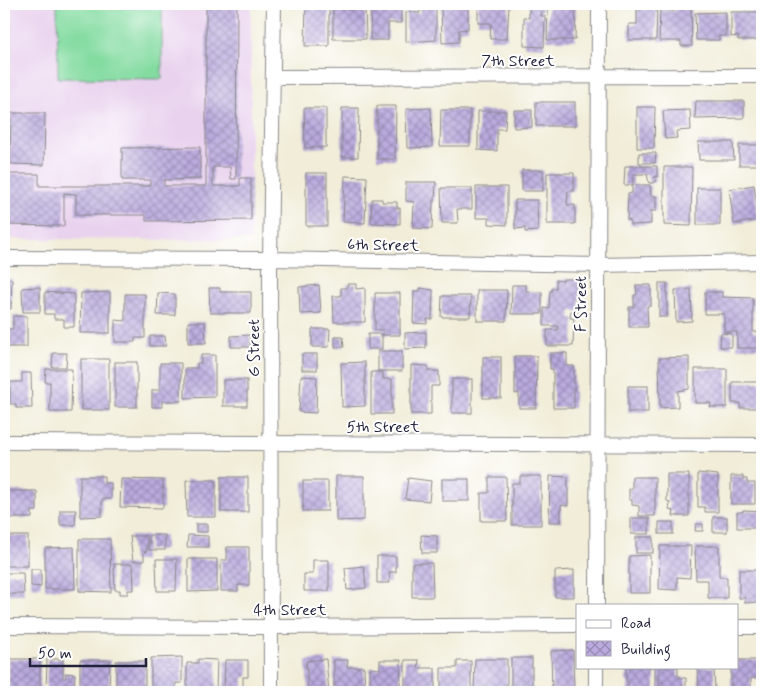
<svg xmlns="http://www.w3.org/2000/svg" width="766" height="696" font-family="Mynerve,sans-serif">
	<style>
		.built { fill: #e9d2ee }
		.grass { fill: #83dba0; stroke: #527e6e }
		.building { fill: url(#building-cross-hatch) }
		.lines { fill: none; stroke-linecap: round; stroke-linejoin: round }
		.street-casing { stroke: #8a888a; stroke-width: 16 }
		.street { stroke: #fff; stroke-width: 14 }
		.labels { text-anchor: middle; stroke-width: 4; stroke-linejoin: round; paint-order: stroke }
		.street-label { font-size: 16px; fill: #22223b; stroke: #fff }
	</style>
	<defs>
		<pattern id="building-cross-hatch" width="8" height="8" patternUnits="userSpaceOnUse" patternTransform="scale(1.25)"><rect width="8" height="8" fill="#baaade"/><path d="M0 0l8 8M0 8l8-8" fill="none" stroke="#978ab5"/></pattern>
	</defs>
	<rect width="100%" height="100%" fill="#fff"/>
	<filter id="ink" filterUnits="userSpaceOnUse"><feTurbulence type="fractalNoise" baseFrequency=".02" numOctaves="2"/><feDisplacementMap in="SourceGraphic" scale="10" xChannelSelector="R" yChannelSelector="G"/><feConvolveMatrix kernelMatrix="1 2 1 2 8 2 1 2 1" color-interpolation-filters="sRGB"/></filter>
	<filter id="wash" filterUnits="userSpaceOnUse"><feTurbulence type="fractalNoise" baseFrequency=".0096" numOctaves="4" result="noise"/><feDisplacementMap in="SourceGraphic" scale="20" xChannelSelector="R" yChannelSelector="G"/><feGaussianBlur stdDeviation="1.12" result="paint"/><feColorMatrix in="noise" values="0 0 0 0 0 0 0 0 0 0 0 0 0 0 0 0 0 1.4 0 .05"/><feComposite in="paint" operator="in"/></filter>
	<g filter="url(#wash)">
		<rect width="100%" height="100%" fill="#f1edd8"/>
		<polygon class="built" points="4,4 251,4 251,240 4,239"/>
		<polygon class="grass" points="57,4 162,4 162,79 58,78"/>
		<g id="blocks">
			<g class="building">
				<polygon points="206,4 237,4 236,179 231,179 230,167 213,167 213,186 240,186 240,178 251,178 251,220 146,221 146,215 76,215 76,194 64,193 64,226 4,225 4,192 6,192 6,174 39,174 39,186 150,186 150,180 122,180 122,148 200,147 200,179 164,180 164,186 206,186"/>
				<polygon points="306,4 329,4 329,46 305,46"/>
				<polygon points="333,4 347,4 347,10 351,10 351,4 365,4 366,39 333,39"/>
				<polygon points="371,4 401,4 401,23 388,23 388,40 370,40"/>
				<polygon points="419,4 436,4 436,40 406,42 406,12 420,13"/>
				<polygon points="441,4 468,4 468,29 459,30 459,42 442,43"/>
				<polygon points="478,4 509,4 507,39 490,39 491,23 478,23"/>
				<polygon points="548,4 576,4 575,40 547,40"/>
				<polygon points="675,4 691,4 692,46 681,46 681,41 659,41 660,10 675,11"/>
				<polygon points="529,5 542,6 541,16 545,16 544,47 524,46 524,17 529,18"/>
				<polygon points="637,6 657,6 656,40 629,40 629,24 637,24"/>
				<polygon points="726,12 726,36 719,36 719,40 696,40 695,13"/>
				<polygon points="731,12 762,12 762,40 738,40 738,36 731,37"/>
				<polygon points="696,101 744,101 744,118 695,119"/>
				<rect x="536" y="102" width="39" height="24"/>
				<polygon points="377,106 396,106 395,159 377,159"/>
				<polygon points="637,107 655,107 654,148 637,148"/>
				<polygon points="304,108 326,108 326,147 305,148"/>
				<polygon points="342,108 359,108 358,157 342,157"/>
				<polygon points="431,108 432,147 407,148 406,109"/>
				<polygon points="441,110 470,110 470,146 440,146"/>
				<polygon points="514,110 532,110 532,127 514,128"/>
				<polygon points="690,110 691,130 676,131 677,138 665,139 663,111"/>
				<polygon points="478,111 506,111 505,129 497,129 497,151 478,150"/>
				<polygon points="11,113 45,113 44,165 10,164"/>
				<polygon points="698,142 733,142 734,160 699,160"/>
				<rect x="739" y="145" width="22" height="20"/>
				<polygon points="639,153 656,153 655,163 639,163"/>
				<polygon points="625,166 657,166 657,177 654,177 656,179 655,182 652,183 649,183 647,174 633,174 633,185 624,185"/>
				<polygon points="664,167 692,167 691,226 664,225"/>
				<rect x="522" y="170" width="21" height="21"/>
				<rect x="306" y="173" width="21" height="53"/>
				<polygon points="547,173 574,173 574,191 568,191 567,205 575,205 575,224 547,224"/>
				<polygon points="345,176 367,177 365,223 343,222"/>
				<polygon points="406,182 436,182 435,201 433,201 432,229 413,228 414,202 406,201"/>
				<polygon points="632,185 650,185 651,196 656,196 656,211 651,211 651,224 630,225 630,220 627,220 628,194 632,193"/>
				<polygon points="754,185 759,220 734,224 729,189"/>
				<polygon points="476,187 507,187 507,225 489,224 489,218 476,218"/>
				<polygon points="441,188 472,188 472,209 457,209 458,223 442,223"/>
				<rect x="697" y="188" width="23" height="37"/>
				<polygon points="372,199 382,199 382,202 397,202 397,208 400,208 400,224 371,223"/>
				<polygon points="515,200 537,200 538,231 525,232 525,228 515,229"/>
				<polygon points="4,279 12,279 11,309 4,308"/>
				<polygon points="563,279 580,279 579,311 571,311 570,318 574,318 573,346 547,346 547,330 558,330 558,326 544,326 544,308 549,309 550,291 552,291 552,288 556,288 556,280 563,281"/>
				<rect x="659" y="283" width="8" height="34"/>
				<polygon points="347,284 356,284 356,289 365,288 365,322 334,322 333,296 341,296 341,288 347,288"/>
				<polygon points="319,285 321,313 300,314 299,287"/>
				<polygon points="512,285 526,285 526,291 542,292 542,314 511,314"/>
				<polygon points="636,285 651,285 651,306 647,306 648,327 629,327 629,307 634,307 634,295 637,295"/>
				<polygon points="40,287 40,312 23,312 22,288"/>
				<polygon points="209,288 220,288 220,292 251,292 251,313 210,313"/>
				<polygon points="420,288 433,290 432,319 427,319 427,324 413,323 414,291 420,291"/>
				<polygon points="691,289 692,321 676,322 675,290"/>
				<polygon points="477,290 507,290 506,321 477,321"/>
				<polygon points="45,292 74,294 74,327 64,327 64,319 54,319 54,314 45,314"/>
				<polygon points="110,292 110,333 80,333 81,293"/>
				<polygon points="705,292 722,292 722,297 753,298 753,332 761,332 761,348 737,348 737,332 724,332 724,314 705,314"/>
				<polygon points="158,293 175,294 175,315 157,315"/>
				<polygon points="375,293 400,293 400,335 383,335 383,330 375,330"/>
				<polygon points="125,294 145,294 145,338 135,338 135,342 115,342 115,320 125,321"/>
				<polygon points="442,296 471,296 470,317 441,317"/>
				<polygon points="13,316 27,316 27,347 4,347 4,329 13,329"/>
				<polygon points="188,322 205,322 206,343 188,343"/>
				<polygon points="312,329 330,329 329,347 312,347"/>
				<polygon points="426,332 426,348 405,349 405,333"/>
				<polygon points="721,333 732,334 732,347 720,347"/>
				<rect x="368" y="334" width="14" height="15"/>
				<polygon points="250,335 250,347 231,347 231,336"/>
				<polygon points="150,336 165,336 166,346 150,346"/>
				<polygon points="335,337 343,337 344,347 335,347"/>
				<rect x="378" y="351" width="24" height="20"/>
				<polygon points="53,353 67,353 66,367 52,367"/>
				<polygon points="550,353 567,353 567,366 574,366 574,408 553,408 553,369 550,369"/>
				<rect x="302" y="354" width="15" height="16"/>
				<polygon points="201,355 215,355 215,397 185,398 185,368 197,368 197,363 201,363"/>
				<polygon points="515,356 537,356 536,408 519,408 519,393 515,394"/>
				<rect x="483" y="357" width="18" height="41"/>
				<polygon points="689,357 689,389 678,391 678,407 660,408 659,358"/>
				<rect x="81" y="359" width="28" height="51"/>
				<rect x="115" y="362" width="22" height="45"/>
				<polygon points="365,362 365,406 342,407 341,363"/>
				<polygon points="160,363 181,363 181,401 162,401 162,407 152,407 152,390 160,390"/>
				<polygon points="411,365 428,366 428,371 439,371 439,386 431,386 431,414 411,414"/>
				<polygon points="46,369 72,369 71,412 50,412 50,382 45,382"/>
				<polygon points="695,369 727,369 727,407 710,407 711,403 695,403"/>
				<polygon points="371,372 383,372 383,379 392,379 392,414 371,414"/>
				<polygon points="22,373 31,373 32,408 16,408 16,404 10,404 10,382 22,382"/>
				<polygon points="301,376 317,377 316,413 299,412"/>
				<rect x="452" y="379" width="20" height="34"/>
				<rect x="223" y="380" width="24" height="26"/>
				<polygon points="732,382 761,382 761,408 740,408 740,403 732,403"/>
				<rect x="628" y="386" width="20" height="26"/>
				<polygon points="698,473 718,475 718,512 705,512 705,507 698,507"/>
				<polygon points="667,474 689,474 689,516 673,516 674,511 669,510 670,503 667,501"/>
				<polygon points="80,476 104,476 104,483 111,483 111,499 102,499 102,516 80,517"/>
				<polygon points="336,476 364,476 364,520 336,521"/>
				<polygon points="520,476 541,476 541,525 512,525 512,483 520,483"/>
				<polygon points="550,476 568,477 568,506 561,505 561,522 549,522"/>
				<polygon points="731,476 743,476 743,479 747,479 747,483 755,483 755,504 731,504"/>
				<rect x="221" y="477" width="27" height="35"/>
				<polygon points="489,477 506,477 507,521 481,521 481,493 489,493"/>
				<polygon points="632,477 655,477 655,516 639,516 639,506 632,505 632,500 629,500 629,489 632,489"/>
				<polygon points="408,478 431,481 429,501 405,499"/>
				<polygon points="121,479 163,480 163,508 120,507"/>
				<rect x="442" y="479" width="27" height="22"/>
				<polygon points="186,480 216,480 216,517 187,517"/>
				<rect x="303" y="481" width="25" height="30"/>
				<polygon points="7,491 37,491 37,511 32,511 32,518 5,518 5,498 7,498"/>
				<polygon points="60,510 76,510 75,525 60,525"/>
				<polygon points="743,510 762,511 762,528 737,528 737,512 743,512"/>
				<rect x="713" y="517" width="14" height="15"/>
				<rect x="631" y="518" width="18" height="16"/>
				<rect x="659" y="522" width="14" height="12"/>
				<rect x="196" y="524" width="11" height="8"/>
				<polygon points="696,524 703,524 703,531 695,531"/>
				<rect x="149" y="535" width="16" height="15"/>
				<polygon points="188,535 208,536 208,547 187,547"/>
				<polygon points="421,535 437,536 437,553 422,553"/>
				<rect x="4" y="536" width="24" height="30"/>
				<polygon points="130,536 147,536 147,551 144,552 144,561 133,561"/>
				<rect x="636" y="537" width="17" height="16"/>
				<polygon points="79,539 110,539 111,592 79,591"/>
				<polygon points="660,546 691,546 690,578 677,577 677,590 659,589"/>
				<polygon points="695,546 719,546 719,577 727,577 727,598 708,598 708,580 696,580"/>
				<polygon points="74,547 75,589 45,589 45,548"/>
				<polygon points="227,547 249,547 249,585 238,585 238,591 221,591 221,560 227,560"/>
				<polygon points="650,555 650,593 629,593 629,556"/>
				<polygon points="377,556 396,556 396,572 389,572 390,583 377,583"/>
				<polygon points="156,559 177,559 176,591 157,591"/>
				<polygon points="188,559 217,559 217,591 188,592"/>
				<polygon points="313,560 329,560 329,591 304,591 304,574 313,574"/>
				<polygon points="412,563 432,563 433,597 412,597"/>
				<polygon points="114,564 133,564 134,590 128,590 128,594 120,594 120,590 115,590"/>
				<polygon points="364,566 366,588 347,590 345,568"/>
				<polygon points="31,569 41,569 41,587 31,586"/>
				<polygon points="574,570 574,597 555,597 555,571"/>
				<polygon points="739,570 761,570 762,602 745,603 745,598 739,598"/>
				<polygon points="4,573 23,573 24,594 6,594 4,592"/>
				<polygon points="573,650 574,692 552,692 551,651"/>
				<polygon points="182,657 182,683 176,683 176,692 151,692 151,658"/>
				<rect x="511" y="658" width="21" height="34"/>
				<polygon points="8,659 40,659 40,692 9,692"/>
				<polygon points="47,659 63,659 63,678 66,678 65,673 75,674 74,692 46,692"/>
				<polygon points="198,659 217,660 216,692 187,692 187,663 198,663"/>
				<polygon points="326,659 329,692 308,692 306,661"/>
				<polygon points="475,659 507,659 507,692 474,692"/>
				<polygon points="80,660 110,660 109,692 80,692"/>
				<polygon points="225,660 248,660 248,677 243,677 243,692 224,692"/>
				<polygon points="334,660 348,660 347,667 364,667 365,692 346,692 346,689 334,689"/>
				<polygon points="380,660 401,660 400,689 385,689 385,692 370,692 370,668 380,669"/>
				<polygon points="405,660 419,660 418,668 435,668 435,689 405,689"/>
				<polygon points="737,660 760,660 760,678 751,678 751,689 731,689 731,667 737,667"/>
				<rect x="116" y="661" width="29" height="31"/>
				<polygon points="457,661 471,661 471,689 441,689 441,668 457,668"/>
				<polygon points="626,667 655,667 655,692 628,692 628,682 626,681"/>
				<polygon points="659,667 678,667 678,676 680,676 680,678 686,678 686,692 659,692"/>
				<polygon points="698,667 714,667 715,692 699,692"/>
			</g>
		</g>
	</g>
	<g filter="url(#ink)">
		<use href="#blocks" fill-opacity="0" stroke="#8a888a" stroke-width="1"/>
		<g class="lines">
			<g class="street-casing">
				<g id="street">
					<polyline points="274,77 762,76"/>
					<polyline points="4,258 270,259 598,265 762,262"/>
					<polyline points="4,442 762,445"/>
					<polyline points="597,605 599,4"/>
					<polyline points="4,626 271,627 577,625"/>
					<polyline points="737,627 762,627"/>
					<polyline points="271,692 270,259 274,4"/>
					<polyline points="596,692 596,667"/>
				</g>
			</g>
			<use href="#street" class="street"/>
		</g>
	</g>
	<g class="labels">
		<g class="street-label">
			<text x="518" y="66">7th Street</text>
			<text transform="translate(383 244) rotate(1)" y="6">6th Street</text>
			<text transform="translate(580 304) rotate(-90)" y="6">F Street</text>
			<text transform="translate(253 348) rotate(-90)" y="6">G Street</text>
			<text x="383" y="432">5th Street</text>
			<text x="290" y="615">4th Street</text>
		</g>
	</g>
	<rect width="766" height="696" fill="none" stroke="#fff" stroke-width="20"/>
	<rect x="576" y="604" width="162" height="65" fill="#ffffff" stroke="#a7a7b1"/>
	<rect x="586" y="620" width="25" height="8" fill="#ffffff" stroke="#a7a7b1"/>
	<text x="621" y="628" font-size="15" fill="#22223b">Road</text>
	<rect x="586" y="641" width="25" height="15" fill="url(#building-cross-hatch)" stroke="#a7a7b1"/>
	<text x="621" y="654" font-size="15" fill="#22223b">Building</text>
	<path d="M30 658v8h116v-8" fill="none" stroke="#22223b" stroke-width="2.5"/>
	<text x="38" y="658" font-size="15" fill="#22223b" stroke="#ffffff" stroke-width="4" paint-order="stroke">50 m</text>
</svg>
